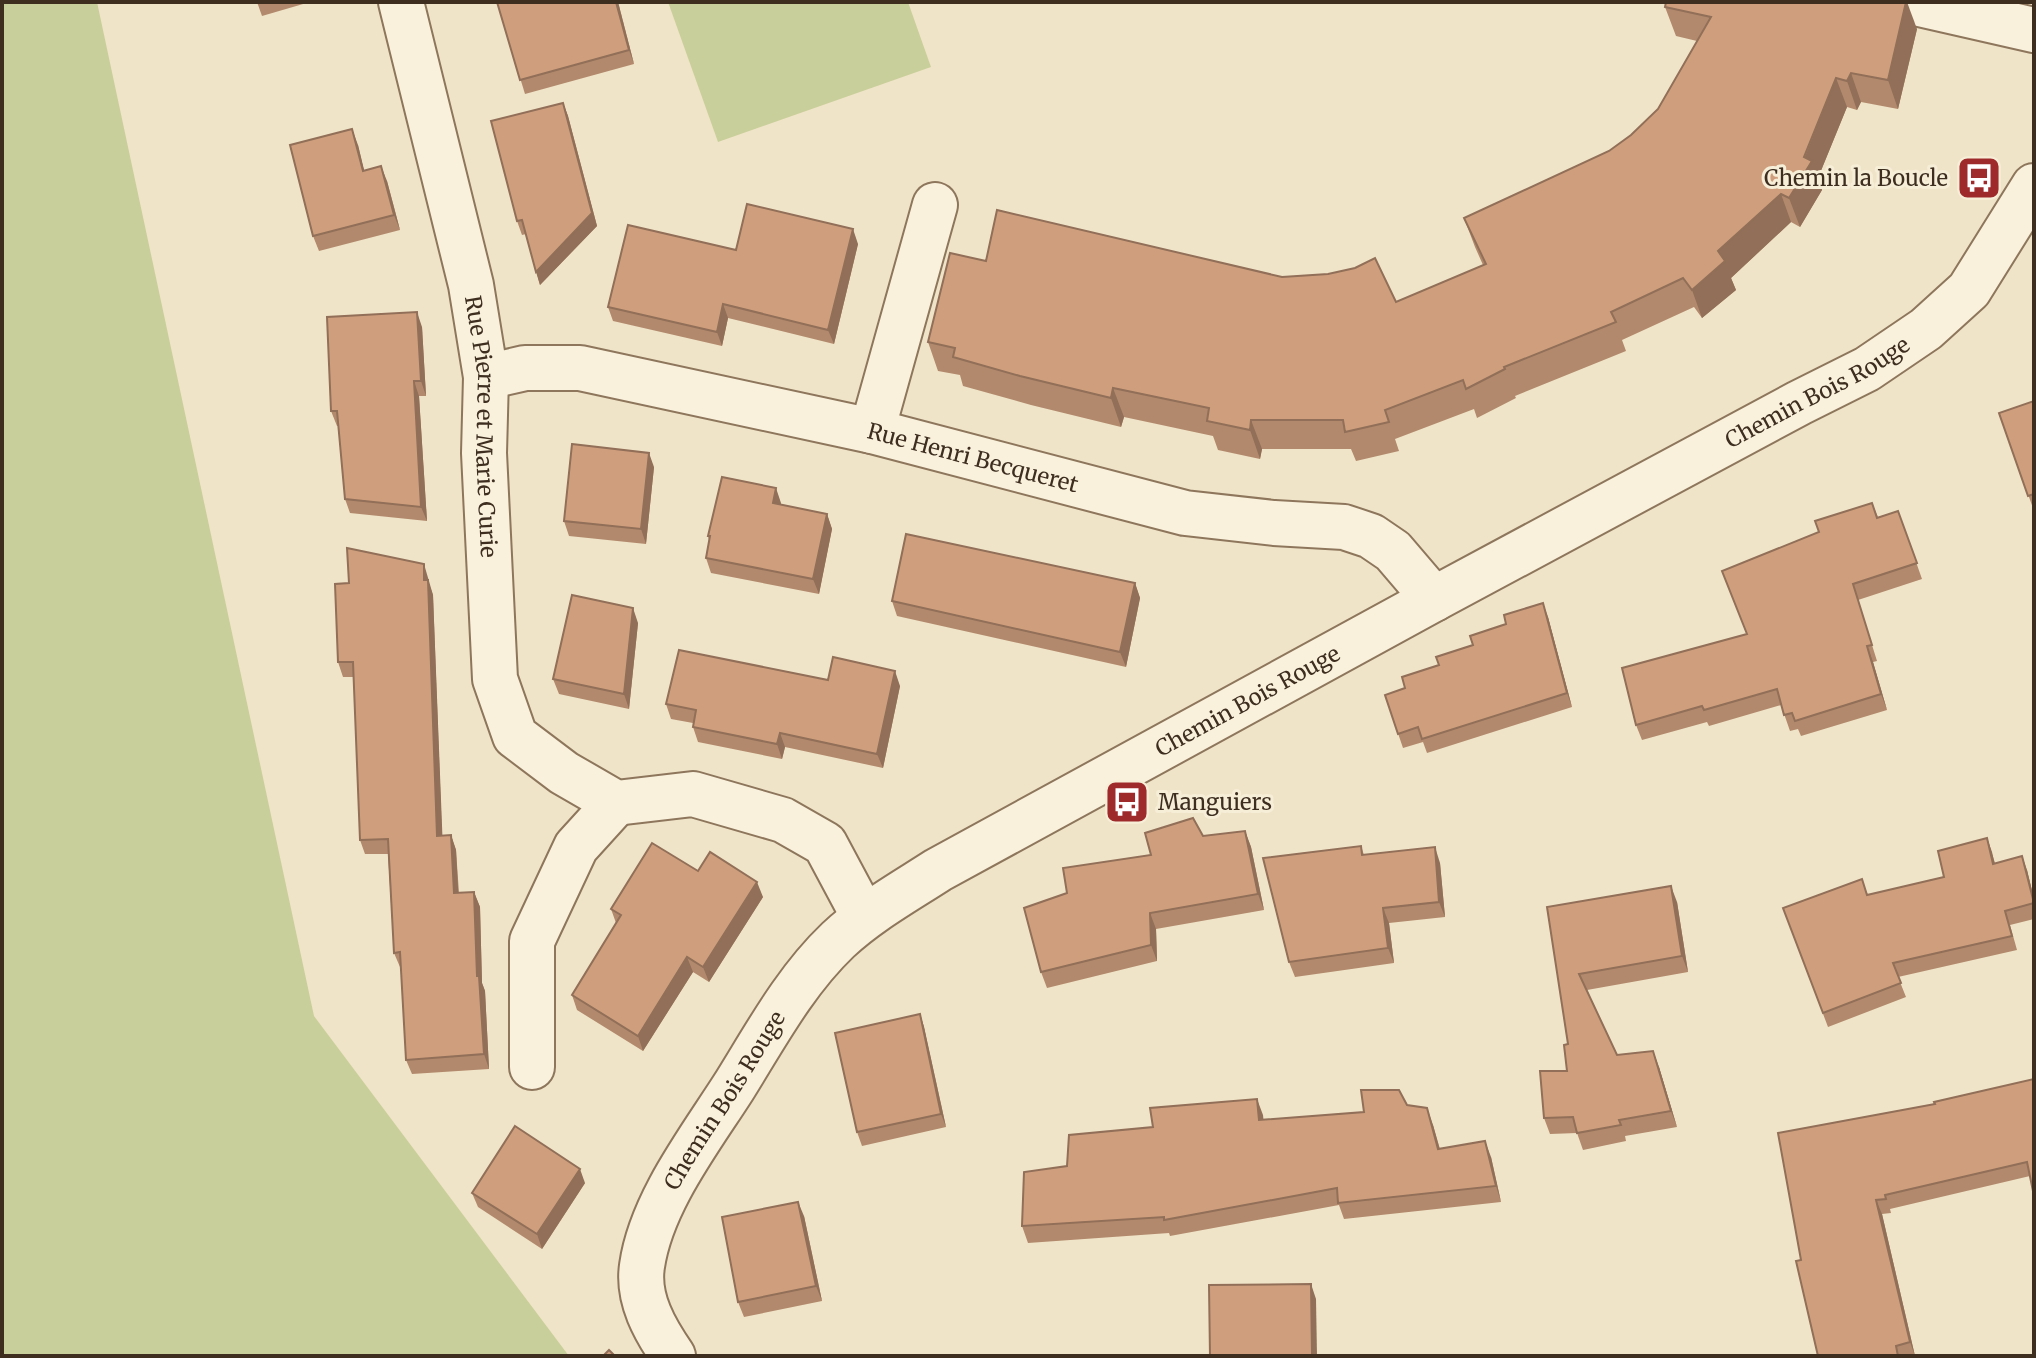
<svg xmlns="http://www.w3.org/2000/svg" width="2036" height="1358" font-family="Merriweather,serif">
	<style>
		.green { fill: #c9cf9b }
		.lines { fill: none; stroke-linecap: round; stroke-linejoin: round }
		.minor-casing { stroke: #8d765c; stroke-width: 48 }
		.tertiary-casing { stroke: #8d765c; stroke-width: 48 }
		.minor { stroke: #faf1dc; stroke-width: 44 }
		.tertiary { stroke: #faf1dc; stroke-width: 44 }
		.wall { fill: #b2896c }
		.shaded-wall { fill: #916f58 }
		.building { fill: #cf9f7d; stroke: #916f58; stroke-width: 2 }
		.labels { text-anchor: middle; stroke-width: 6; stroke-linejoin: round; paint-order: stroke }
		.poi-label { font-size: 22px; fill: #3d2e20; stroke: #f7eed8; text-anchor: end }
		.street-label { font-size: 22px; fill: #3d2e20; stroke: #f7eed8 }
	</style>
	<rect width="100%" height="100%" fill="#f0e4c8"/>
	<g class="green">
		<polygon points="2,2 97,2 314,1016 569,1356 2,1356"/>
		<polygon points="668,2 908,2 931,67 718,142"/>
	</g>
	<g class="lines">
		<g class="minor-casing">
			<g id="minor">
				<path id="s1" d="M401,2L471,285L486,377L484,453L495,679L515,736L564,773L616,803L693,794L783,820L825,844L864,917"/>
				<polyline points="1911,2 2034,30"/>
				<path id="s2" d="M486,377L525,368H580L872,431L1185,513L1274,523L1344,527L1371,536L1393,551L1434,599"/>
				<polyline points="872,431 935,205"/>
				<polyline points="532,1067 532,941 576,847 616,803"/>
			</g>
		</g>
		<g class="tertiary-casing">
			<g id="tertiary">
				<path id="s3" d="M673,1356C655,1330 637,1299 642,1266C651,1203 699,1141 733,1088C765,1037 794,982 838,940C868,912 904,892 938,870L1434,599L1799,403L1867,369L1926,329L1969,290L2034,186"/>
			</g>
		</g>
		<use href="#minor" class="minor"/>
		<use href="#tertiary" class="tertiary"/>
	</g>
	<g class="wall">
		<polygon points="257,2 310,2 262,16"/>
		<polygon points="497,2 618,2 634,64 525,94"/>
		<polygon points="1665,7 1917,29 1898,109 1861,102 1857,110 1847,107 1818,178 1822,190 1800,227 1791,222 1731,278 1736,290 1702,318 1694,307 1622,340 1626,351 1515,396 1516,398 1477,418 1474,409 1395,439 1399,451 1356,461 1351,449 1262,449 1260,459 1218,450 1213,436 1124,417 1121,427 1031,405 963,386 960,375 938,371 928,342 986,261 1282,277 1396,302 1483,265 1475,247 1464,218 1609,151 1631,135 1658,109 1697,41 1676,36"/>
		<polygon points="563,103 568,116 597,226 540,285 526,234 522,235 517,221"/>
		<polygon points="358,145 364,171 387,181 400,230 319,251 313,236"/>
		<polygon points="858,244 834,344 728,318 722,346 613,321 608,307 736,250"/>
		<polygon points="422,327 426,396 419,396 427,521 350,513 345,499 339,426 337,426 331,411"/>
		<polygon points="2034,401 2034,511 1999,413"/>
		<polygon points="654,467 646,544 569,536 564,521"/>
		<polygon points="781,503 781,505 827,514 832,529 819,594 711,573 706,558 709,540 708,536"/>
		<polygon points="1872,503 1878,517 1898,511 1922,579 1858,600 1877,661 1873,662 1887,710 1801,736 1798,729 1790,731 1781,705 1709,726 1707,722 1642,740 1636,725 1747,634 1722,571 1819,532"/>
		<polygon points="429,579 429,584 433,595 442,836 451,835 456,850 459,893 474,892 480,907 482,983 485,991 489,1069 412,1074 406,1060 401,967 400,967 394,953 388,854 365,854 360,840 354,677 343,677 338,662 349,583"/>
		<polygon points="1135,583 1140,598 1126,667 897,616 892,601"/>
		<polygon points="1548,617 1572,707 1427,753 1423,742 1403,748 1385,695 1405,688 1439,665 1473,645"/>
		<polygon points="638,623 629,709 559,694 553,679"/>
		<polygon points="828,680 900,686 883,768 785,747 782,759 698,742 693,727 693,723 671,719 666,704"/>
		<polygon points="1245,831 1251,847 1264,910 1156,929 1157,961 1047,988 1041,972 1067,893 1151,855 1203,836"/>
		<polygon points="1987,838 1995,863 2027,870 2034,899 2034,919 2010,925 2017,950 1898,977 1906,997 1828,1027 1783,908 1867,895 1944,877"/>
		<polygon points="1361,846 1364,855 1440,863 1445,917 1389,923 1394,963 1295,977 1289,962"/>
		<polygon points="698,871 763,897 709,982 693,972 643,1051 577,1010 572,995 616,923 611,909"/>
		<polygon points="1677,902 1688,972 1587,990 1617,1055 1659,1067 1677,1127 1625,1136 1626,1141 1583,1150 1577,1133 1550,1134 1544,1118 1567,1071 1568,1044 1547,907"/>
		<polygon points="920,1014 924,1027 946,1127 862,1146 857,1132"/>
		<polygon points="2034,1079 2030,1176 1890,1209 1891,1213 1882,1214 1915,1356 1818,1356 1801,1260 1935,1104"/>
		<polygon points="1257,1099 1263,1120 1364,1112 1407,1105 1433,1125 1440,1149 1491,1157 1501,1202 1344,1219 1339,1205 1170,1236 1169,1233 1028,1243 1022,1226 1067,1166 1153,1127"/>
		<polygon points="585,1183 542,1249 478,1207 472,1193"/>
		<polygon points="804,1216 822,1301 744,1317 738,1302"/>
	</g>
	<g class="shaded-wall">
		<polygon points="616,2 618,2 634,64 629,50"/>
		<polygon points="1906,2 1907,2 1917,29 1898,109 1888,80"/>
		<polygon points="1851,73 1861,102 1857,110 1847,81"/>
		<polygon points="1836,78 1847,107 1818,178 1822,190 1800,227 1789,198"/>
		<polygon points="563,103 568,116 597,226 540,285 536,272"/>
		<polygon points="352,129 358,145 368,186 363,171"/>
		<polygon points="381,166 387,181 400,230 394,215"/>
		<polygon points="1781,194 1791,222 1731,278 1736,290 1702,318 1692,290 1718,251"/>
		<polygon points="853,229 858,244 834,344 828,330"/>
		<polygon points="723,304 728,318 722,346 717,332"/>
		<polygon points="417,312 422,327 426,396 421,381"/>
		<polygon points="414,381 419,396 427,521 421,507"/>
		<polygon points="1113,388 1124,417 1121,427 1111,398"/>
		<polygon points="1251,420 1262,449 1260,459 1250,430"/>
		<polygon points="649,453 654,467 646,544 641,529"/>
		<polygon points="776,488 781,503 778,518 773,503"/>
		<polygon points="827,514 832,529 819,594 813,579"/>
		<polygon points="424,564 433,595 443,851 437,836"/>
		<polygon points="1135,583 1140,598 1126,667 1120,652"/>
		<polygon points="1543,603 1548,617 1572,707 1567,693"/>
		<polygon points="633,608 638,623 629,709 624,694"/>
		<polygon points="1867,646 1873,662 1887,710 1881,694"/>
		<polygon points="895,671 900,686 883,768 877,754"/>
		<polygon points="780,733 785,747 782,759 777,744"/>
		<polygon points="1245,831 1251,847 1264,910 1258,894"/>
		<polygon points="451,835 456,850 459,907 454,893"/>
		<polygon points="1987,838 1992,852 1998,878 1993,864"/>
		<polygon points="1435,847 1440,863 1445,917 1439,902"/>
		<polygon points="2022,856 2027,870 2034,899 2034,904"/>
		<polygon points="757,882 763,897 709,982 703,967"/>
		<polygon points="1671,886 1677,902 1688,972 1682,956"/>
		<polygon points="474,892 480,907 482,983 485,991 489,1069 484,1054 477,976"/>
		<polygon points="1383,908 1389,923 1394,963 1388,948"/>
		<polygon points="1150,913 1156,929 1157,961 1151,945"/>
		<polygon points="687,957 693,972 643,1051 638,1036"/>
		<polygon points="920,1014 924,1027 946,1127 941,1114"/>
		<polygon points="1653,1051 1659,1067 1677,1127 1671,1111"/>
		<polygon points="1257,1099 1263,1115 1265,1136 1259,1120"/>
		<polygon points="1427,1108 1433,1125 1444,1165 1438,1149"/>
		<polygon points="1485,1141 1491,1157 1501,1202 1496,1186"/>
		<polygon points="580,1169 585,1183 542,1249 537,1234"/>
		<polygon points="1876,1200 1882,1214 1915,1356 1910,1342"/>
		<polygon points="798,1202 804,1216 822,1301 816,1286"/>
		<polygon points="1311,1284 1316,1299 1317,1356 1312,1356"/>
	</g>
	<g class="building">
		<polygon points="497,2 616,2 629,50 520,80"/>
		<polygon points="1666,2 1906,2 1888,80 1851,73 1847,81 1836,78 1804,157 1812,161 1789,198 1781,194 1718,251 1725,261 1692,290 1683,278 1611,312 1616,322 1504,367 1505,369 1466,389 1463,380 1385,410 1389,422 1345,432 1343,420 1251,420 1250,430 1207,421 1209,408 1113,388 1111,398 1020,376 953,357 955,348 928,342 950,253 986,261 997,210 1282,277 1328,274 1355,268 1375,258 1396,302 1486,264 1464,218 1609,151 1631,135 1658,109 1711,17 1665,7"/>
		<polygon points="563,103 592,213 536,272 522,220 517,221 491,121"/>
		<polygon points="352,129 363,171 381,166 394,215 313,236 290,145"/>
		<polygon points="747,204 853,229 828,330 723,304 717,332 608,307 628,225 736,250"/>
		<polygon points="417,312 421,381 414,381 421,507 345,499 337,411 331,411 327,317"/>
		<polygon points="2034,401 2034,494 2028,496 1999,413"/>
		<polygon points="572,444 649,453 641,529 564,521"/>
		<polygon points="722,477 776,488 773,503 827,514 813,579 706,558 710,536 708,536"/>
		<polygon points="1872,503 1877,518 1898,511 1917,563 1853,584 1872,645 1867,646 1881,694 1795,721 1792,713 1784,715 1777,689 1704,710 1702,706 1636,725 1622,668 1747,634 1722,571 1819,532 1815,521"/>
		<polygon points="906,534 1135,583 1120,652 892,601"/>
		<polygon points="347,548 424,564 424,580 428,580 437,836 451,835 454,893 474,892 477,976 479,976 484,1054 406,1060 400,952 394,953 388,839 360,840 353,662 338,662 335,584 349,583"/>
		<polygon points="572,595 633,608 624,694 553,679"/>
		<polygon points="1543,603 1567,693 1422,739 1418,727 1398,734 1385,695 1405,688 1402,677 1439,665 1436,657 1473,645 1470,636 1506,624 1504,615"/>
		<polygon points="679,650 828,680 833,657 895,671 877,754 780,733 777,744 693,727 696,710 666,704"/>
		<polygon points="1193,818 1203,836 1245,831 1258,894 1150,913 1151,945 1041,972 1024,908 1067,893 1063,868 1151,855 1145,833"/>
		<polygon points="1987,838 1993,864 2022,856 2034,903 2005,911 2012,936 1893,963 1901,983 1823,1013 1783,908 1862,879 1867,895 1944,877 1938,851"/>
		<polygon points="652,843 698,871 710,852 757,882 703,967 687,957 638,1036 572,995 621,915 611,909"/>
		<polygon points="1361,846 1362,855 1435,847 1439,902 1383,908 1388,948 1289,962 1263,858"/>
		<polygon points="1671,886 1682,956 1579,974 1617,1055 1653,1051 1671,1111 1619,1120 1621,1125 1577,1133 1573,1117 1544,1118 1540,1071 1567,1071 1564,1045 1568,1044 1547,907"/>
		<polygon points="920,1014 941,1114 857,1132 835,1033"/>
		<polygon points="2034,1079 2034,1196 2027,1162 1885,1195 1886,1199 1876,1200 1910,1342 1896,1346 1898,1356 1818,1356 1796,1261 1801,1260 1778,1133 1935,1104 1934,1102"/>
		<polygon points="1361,1090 1399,1090 1407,1105 1427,1108 1438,1149 1485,1141 1496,1186 1338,1203 1337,1188 1164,1220 1164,1217 1022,1226 1024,1172 1067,1166 1069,1135 1153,1127 1150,1108 1257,1099 1259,1120 1364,1112"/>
		<polygon points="515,1126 580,1169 537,1234 472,1193"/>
		<polygon points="798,1202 816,1286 738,1302 722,1217"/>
		<polygon points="1311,1284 1312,1356 1210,1356 1209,1285"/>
		<polygon points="609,1350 615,1356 603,1356"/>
	</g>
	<defs>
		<g id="bus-square" transform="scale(2.3)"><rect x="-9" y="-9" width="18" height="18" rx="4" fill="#9e2a2b" stroke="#f7eed8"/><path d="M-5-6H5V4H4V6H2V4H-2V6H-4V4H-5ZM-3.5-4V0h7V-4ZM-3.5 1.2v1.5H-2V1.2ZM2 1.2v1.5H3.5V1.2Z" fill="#fff"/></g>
	</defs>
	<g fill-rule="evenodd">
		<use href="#bus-square" x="1979" y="178"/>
		<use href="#bus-square" x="1127" y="802"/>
	</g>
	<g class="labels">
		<g class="poi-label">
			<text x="1948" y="186">Chemin la Boucle</text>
			<text x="1158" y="810" text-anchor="start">Manguiers</text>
		</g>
		<g class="street-label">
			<text dy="8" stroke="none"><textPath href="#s3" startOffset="1604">Chemin Bois Rouge</textPath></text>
			<text dy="8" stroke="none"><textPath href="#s1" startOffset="434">Rue Pierre et Marie Curie</textPath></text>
			<text dy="8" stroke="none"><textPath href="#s2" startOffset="498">Rue Henri Becqueret</textPath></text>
			<text dy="8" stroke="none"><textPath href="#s3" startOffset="956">Chemin Bois Rouge</textPath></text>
			<text dy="8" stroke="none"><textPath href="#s3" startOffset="284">Chemin Bois Rouge</textPath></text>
		</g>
	</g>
	<rect width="2036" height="1358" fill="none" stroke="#3d2e20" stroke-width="8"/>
</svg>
